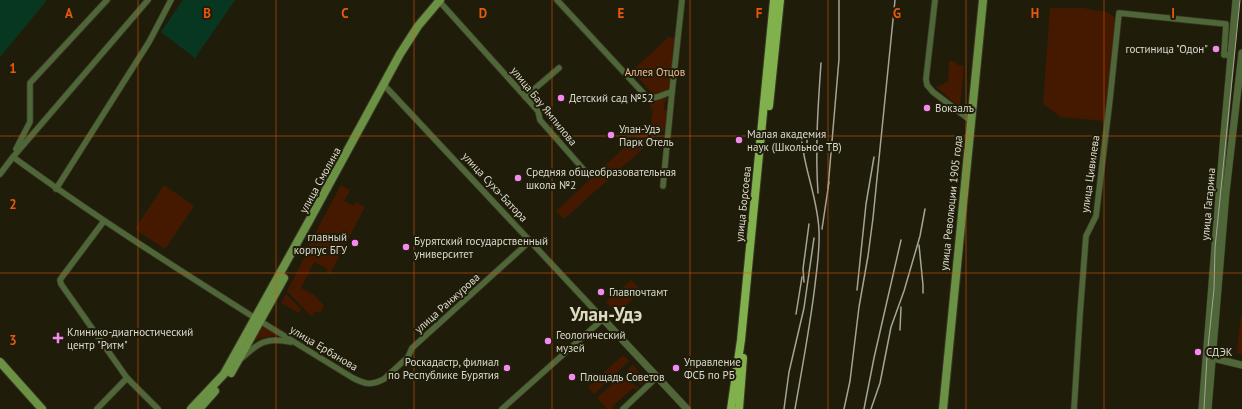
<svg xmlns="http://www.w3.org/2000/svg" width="1242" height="409" font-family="'PT Sans',sans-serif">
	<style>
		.green { fill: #441900 }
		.water { fill: #083721 }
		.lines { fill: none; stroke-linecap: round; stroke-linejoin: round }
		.minor-casing { stroke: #393725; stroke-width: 7 }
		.tertiary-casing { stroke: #393725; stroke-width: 8 }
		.secondary-casing { stroke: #393725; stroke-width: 10 }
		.primary-casing { stroke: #393725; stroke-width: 10 }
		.minor { stroke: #4f6638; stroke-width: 5.5 }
		.tertiary { stroke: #4f6638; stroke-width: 7 }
		.secondary { stroke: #6b9144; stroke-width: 8 }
		.primary { stroke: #81b14c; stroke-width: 8 }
		.tram { stroke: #a5a496; stroke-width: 1 }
		.rail { stroke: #a5a496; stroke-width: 1.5 }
		.grid { fill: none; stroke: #e8590c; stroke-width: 1; stroke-opacity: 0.55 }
		.poi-dot { fill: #f589ef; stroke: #1f1d0a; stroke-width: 1.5 }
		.labels { text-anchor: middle; stroke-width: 4; stroke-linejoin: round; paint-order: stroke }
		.poi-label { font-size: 11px; fill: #dbdace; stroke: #1f1d0a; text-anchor: start }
		.park-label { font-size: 11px; fill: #f4b898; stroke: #1f1d0a }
		.street-label { font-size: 11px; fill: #dbdace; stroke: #1f1d0a }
		.town-label { font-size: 19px; font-weight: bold; fill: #dddcc3; stroke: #1f1d0a }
		.grid-label { font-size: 13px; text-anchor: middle; font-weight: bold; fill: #e8590c; stroke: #1f1d0a; stroke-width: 4; stroke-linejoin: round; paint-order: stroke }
	</style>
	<rect width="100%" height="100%" fill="#1f1d0a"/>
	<g class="green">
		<polygon points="1050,8 1083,8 1107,12 1118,20 1105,121 1061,117 1043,104"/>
		<polygon points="669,37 678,39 669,90 665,103 664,104 664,110 668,110 668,126 564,219 556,211 651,123 653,110 650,107 652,93 632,71"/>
		<polygon points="949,61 957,62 957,65 964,66 960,104 958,106 936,87 948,82"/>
		<polygon points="164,185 194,206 165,249 135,229"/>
		<polygon points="341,185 350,190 344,201 354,206 356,202 365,207 330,274 326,272 328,269 314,262 301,288 314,295 324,306 320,313 315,311 312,317 287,291 304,258 304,254"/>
		<polygon points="631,280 641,291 617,314 606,302"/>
		<polygon points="286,294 301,309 299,313 281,303"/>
		<polygon points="1241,315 1242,315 1242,354 1237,353"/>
		<polygon points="261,327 264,327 279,335 260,338 249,344"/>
		<polygon points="623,355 629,361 594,394 588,387"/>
		<polygon points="633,365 647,380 641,385 628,370"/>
		<polygon points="619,378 639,387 636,390 633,388 612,407 614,409 607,409 597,398"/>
	</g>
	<g class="water">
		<polygon points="0,0 47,0 0,57"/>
		<polygon points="183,0 235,0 195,58 161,32"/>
	</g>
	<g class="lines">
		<g class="minor-casing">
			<g id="minor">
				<path d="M557,0L645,95C656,102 663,93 672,92L663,186"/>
				<polyline points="935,0 926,79 927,85 933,92 970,120"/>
				<polyline points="439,1 538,111 540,120 584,170"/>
				<polyline points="384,85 603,319 502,409"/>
				<polyline points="672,92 682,0"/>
				<polyline points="525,97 559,68"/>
				<polyline points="16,149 30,122 30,83 107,0"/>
				<path d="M13,157C91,214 173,266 255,318"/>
				<polyline points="0,174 13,157 148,0"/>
				<polyline points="56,189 149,42 171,0"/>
				<polyline points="104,221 62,277 60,280 61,284 127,378 158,409"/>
				<path d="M260,321L353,378C365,384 371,386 384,379L408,357L412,348L530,241"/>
				<path d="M242,358C259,342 267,337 291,342"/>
				<polyline points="97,409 127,378"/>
				<polyline points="623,409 657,377"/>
				<polyline points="1074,409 1080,314 1086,236 1096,216 1110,99 1119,13 1226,24 1224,55 1231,55"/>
			</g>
		</g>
		<g class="tertiary-casing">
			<g id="tertiary">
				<polyline points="603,319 687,409"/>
				<polyline points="1209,357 1242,365"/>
				<polyline points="1202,409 1224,134 1236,0"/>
				<polyline points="1208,409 1226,192 1242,53"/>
			</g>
		</g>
		<g class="secondary-casing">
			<g id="secondary">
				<polyline points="0,362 42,409"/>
				<polyline points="231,373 284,278"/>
				<polyline points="191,409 224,374 309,221 400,54 418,26 440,0"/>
				<polyline points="199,409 215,391"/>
				<polyline points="943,409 983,0"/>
			</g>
		</g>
		<g class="primary-casing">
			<g id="primary">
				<polyline points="769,106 780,0"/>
				<polyline points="731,409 741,340 774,0"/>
				<polyline points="739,409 743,358"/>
			</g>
		</g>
		<use href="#minor" class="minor"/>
		<use href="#tertiary" class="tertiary"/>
		<use href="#secondary" class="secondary"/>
		<use href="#primary" class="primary"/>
		<polyline class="tram" points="1204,409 1207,357 1214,289 1215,248 1240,0"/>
		<g class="rail">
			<polyline points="807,132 807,152"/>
			<polyline points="828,188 839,59 839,0"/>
			<path d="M818,193C815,149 818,106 821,63"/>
			<polyline points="822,229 829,182"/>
			<polyline points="919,245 923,285 923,293"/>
			<polyline points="804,282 803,269 809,224"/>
			<polyline points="857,290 866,204 874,157"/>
			<polyline points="796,314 802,277"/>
			<polyline points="900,330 901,307"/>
			<polyline points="784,409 789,372 804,308 814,238"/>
			<path d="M795,409C802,368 810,327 815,285C817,267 820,249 819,231C818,197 802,165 801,132"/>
			<polyline points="844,409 850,381 859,307 868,256 873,218 895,0"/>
			<polyline points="864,409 874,358 901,240"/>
			<polyline points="871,409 880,383 891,327 904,291 920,236 925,209"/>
		</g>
	</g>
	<path class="grid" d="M138,0V409M276,0V409M414,0V409M552,0V409M690,0V409M828,0V409M966,0V409M1104,0V409M0,136H1242M0,273H1242"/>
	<g class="poi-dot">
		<circle cx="1216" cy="49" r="4"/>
		<circle cx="561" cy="98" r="4"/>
		<circle cx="927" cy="108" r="4"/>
		<circle cx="611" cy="135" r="4"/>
		<circle cx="739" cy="140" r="4"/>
		<circle cx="518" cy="178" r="4"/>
		<circle cx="355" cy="243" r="4"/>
		<circle cx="406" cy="247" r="4"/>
		<circle cx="601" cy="292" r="4"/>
		<path d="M56 332h4v4h4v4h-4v4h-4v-4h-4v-4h4z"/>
		<circle cx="548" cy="341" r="4"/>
		<circle cx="1198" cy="352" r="4"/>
		<circle cx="507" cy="368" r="4"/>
		<circle cx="676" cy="368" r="4"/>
		<circle cx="572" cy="377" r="4"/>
	</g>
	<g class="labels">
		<g class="poi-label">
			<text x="1208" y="53" text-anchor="end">гостиница "Одон"</text>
			<text x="569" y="102">Детский сад №52</text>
			<text x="935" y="112">Вокзалъ</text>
			<text x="619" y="133">Улан-Удэ<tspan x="619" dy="13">Парк Отель</tspan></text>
			<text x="747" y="138">Малая академия<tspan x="747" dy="13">наук (Школьное ТВ)</tspan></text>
			<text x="526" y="176">Средняя общеобразовательная<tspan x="526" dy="13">школа №2</tspan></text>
			<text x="347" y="241" text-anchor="end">главный<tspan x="347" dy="13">корпус БГУ</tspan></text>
			<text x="414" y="245">Бурятский государственный<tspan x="414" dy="13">университет</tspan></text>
			<text x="609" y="296">Главпочтамт</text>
			<text x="67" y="336">Клинико-диагностический<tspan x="67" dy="13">центр "Ритм"</tspan></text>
			<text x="556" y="339">Геологический<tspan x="556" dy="13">музей</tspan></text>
			<text x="1206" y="356">СДЭК</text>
			<text x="499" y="366" text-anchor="end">Роскадастр, филиал<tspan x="499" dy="13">по Республике Бурятия</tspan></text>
			<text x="684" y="366">Управление<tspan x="684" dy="13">ФСБ по РБ</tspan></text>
			<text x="580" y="381">Площадь Советов</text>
		</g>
		<g class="park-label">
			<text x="655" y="76">Аллея Отцов</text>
		</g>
		<g class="street-label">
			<text transform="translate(544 106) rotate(51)" y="4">улица Бау Ямпилова</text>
			<text transform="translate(1090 174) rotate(-82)" y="4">улица Цивилева</text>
			<text transform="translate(320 180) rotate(-61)" y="4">улица Смолина</text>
			<text transform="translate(495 187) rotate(47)" y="4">улица Сухэ-Батора</text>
			<text transform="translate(951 203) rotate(-84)" y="4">улица Революции 1905 года</text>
			<text transform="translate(743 204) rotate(-84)" y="4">улица Борсоева</text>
			<text transform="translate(1208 204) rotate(-85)" y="4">улица Гагарина</text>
			<text transform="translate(447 303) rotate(-42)" y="4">улица Ранжурова</text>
			<text transform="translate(324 348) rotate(31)" y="4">улица Ербанова</text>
		</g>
		<g class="town-label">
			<text x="606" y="321">Улан-Удэ</text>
		</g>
	</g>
	<g class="grid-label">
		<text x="69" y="18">A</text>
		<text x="207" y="18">B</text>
		<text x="345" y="18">C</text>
		<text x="483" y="18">D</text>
		<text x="621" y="18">E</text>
		<text x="759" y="18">F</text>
		<text x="897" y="18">G</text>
		<text x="1035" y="18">H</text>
		<text x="1173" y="18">I</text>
		<text x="13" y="73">1</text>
		<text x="13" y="209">2</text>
		<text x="13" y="345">3</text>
	</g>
</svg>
